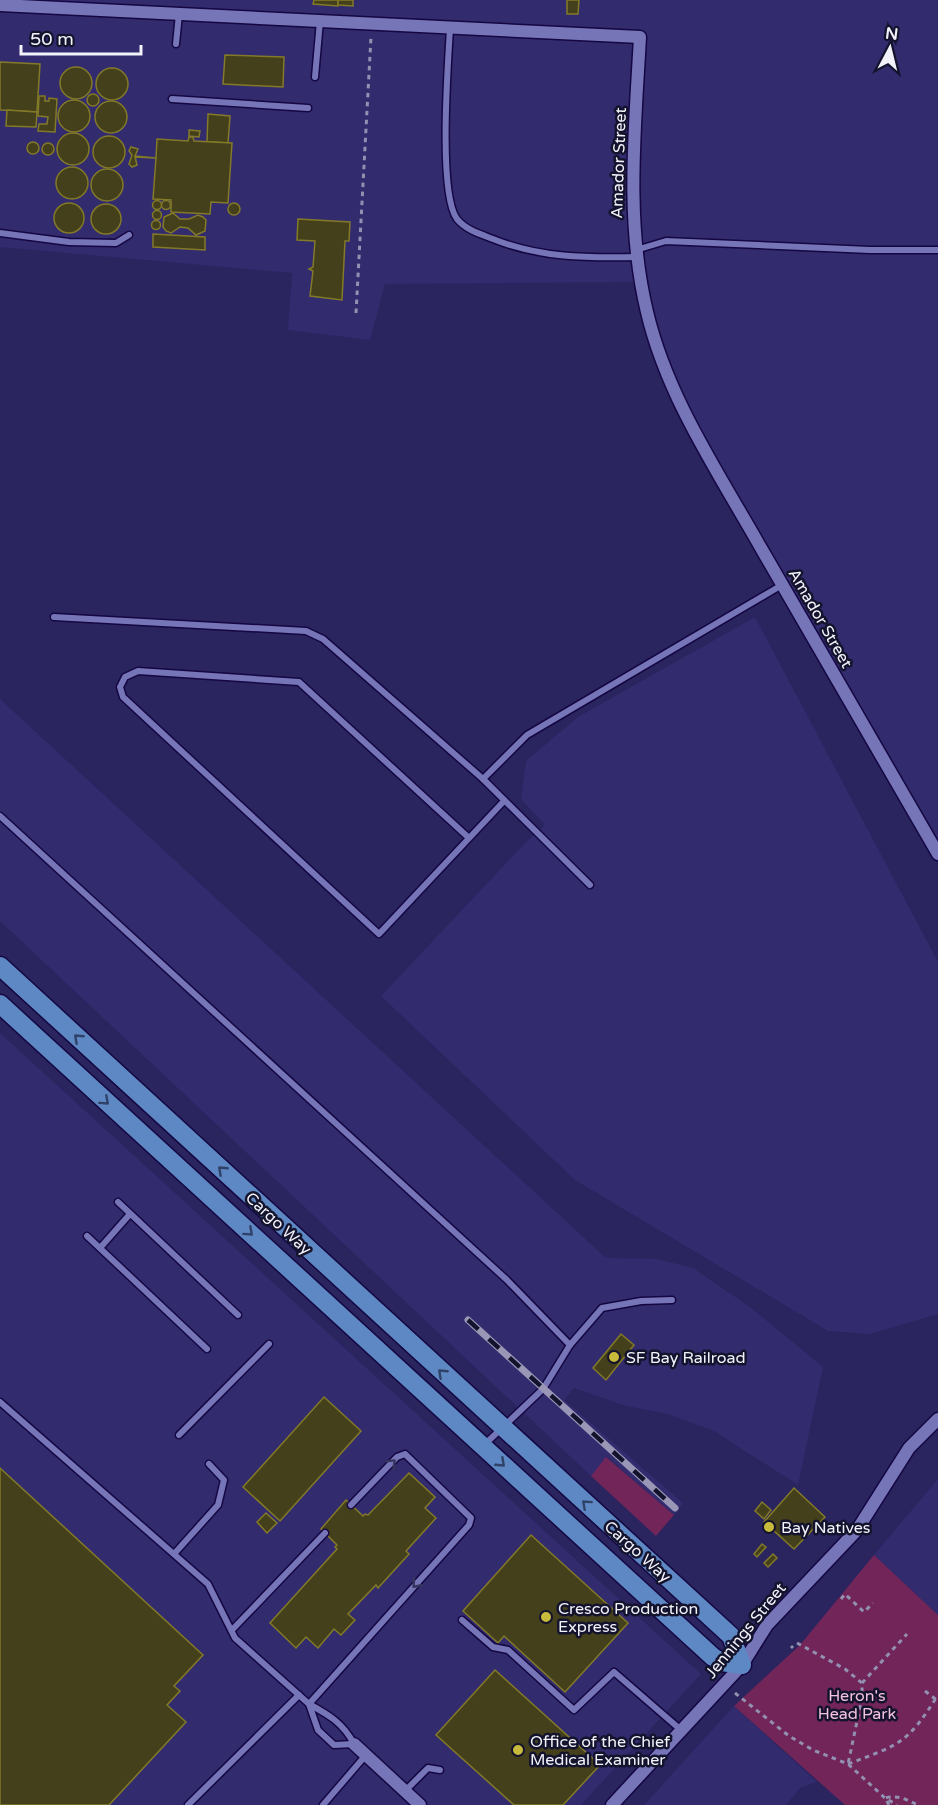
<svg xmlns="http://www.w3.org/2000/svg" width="938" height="1805" font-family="'Varela Round',sans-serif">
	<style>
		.built { fill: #322b6e }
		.green { fill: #722558 }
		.building { fill: #44401c; stroke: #837a28; stroke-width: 1.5 }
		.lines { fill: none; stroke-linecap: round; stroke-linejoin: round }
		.lane-casing { stroke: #150742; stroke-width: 9 }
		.street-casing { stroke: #150742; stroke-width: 15 }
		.secondary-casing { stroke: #150742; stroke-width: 21 }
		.path { stroke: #9390b1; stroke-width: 3; stroke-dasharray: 4.5 4.5; stroke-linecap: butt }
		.lane { stroke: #7675b8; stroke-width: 6 }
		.street { stroke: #7675b8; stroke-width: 12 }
		.secondary { stroke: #5d88c4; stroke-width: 18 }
		.rail-casing { stroke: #9a97b6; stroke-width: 7 }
		.rail { stroke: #14132d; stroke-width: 4.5; stroke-dasharray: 14; stroke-linecap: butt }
		.oneway { stroke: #314269 }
		.oneway2 { stroke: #36355e }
		.poi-dot { fill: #c8bb3b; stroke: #14132d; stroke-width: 2 }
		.labels { text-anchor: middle; stroke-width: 5; stroke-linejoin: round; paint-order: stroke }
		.street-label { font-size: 16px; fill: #f2f2fa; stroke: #14132d }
		.poi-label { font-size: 16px; fill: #f2f2fa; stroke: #14132d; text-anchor: start }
		.park-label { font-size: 16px; fill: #f2c1dd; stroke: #14132d }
	</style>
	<rect width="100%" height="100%" fill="#2a245f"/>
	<g class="built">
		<polygon points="0,0 938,0 938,854 664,364 641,282 385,284 370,340 288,330 292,273 0,247"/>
		<polygon points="755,617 938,962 938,1314 870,1334 828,1331 575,1180 381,996 524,844 545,825 521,799 526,761 578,717"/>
		<polygon points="0,699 606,1258 657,1259 693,1268 750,1307 823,1367 798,1485 714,1431 668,1414 626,1406 574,1388 564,1400 683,1503 674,1515 607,1457 591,1476 0,921"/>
		<polygon points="0,1033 701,1674 581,1805 0,1805"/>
		<polygon points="938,1479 938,1615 874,1555"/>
		<polygon points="734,1706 817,1782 800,1788 786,1805 644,1805"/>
	</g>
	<g class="green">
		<polygon points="606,1457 674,1515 656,1536 591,1476"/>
		<polygon points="874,1555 938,1615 938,1805 845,1805 734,1706 800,1645"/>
	</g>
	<g class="building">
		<polygon points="314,0 338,0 338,6 313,4"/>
		<polygon points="338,0 353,0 353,6 338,5"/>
		<polygon points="567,0 579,0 578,14 567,14"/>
		<polygon points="225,55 284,57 283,87 223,84"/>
		<polygon points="0,62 40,64 37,112 0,110"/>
		<circle cx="76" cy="83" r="16"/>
		<circle cx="112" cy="84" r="16"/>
		<circle cx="93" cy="100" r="6"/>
		<polygon points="39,96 45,96 45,101 49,101 49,98 57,99 55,132 38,131 39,124 47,124 48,117 38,116"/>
		<circle cx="74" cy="116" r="16"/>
		<circle cx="111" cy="117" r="16"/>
		<polygon points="7,110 37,112 36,127 6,126"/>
		<polygon points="208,114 230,116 228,143 207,142"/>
		<polygon points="189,130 200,131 199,137 189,136"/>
		<circle cx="73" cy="149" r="16"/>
		<circle cx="109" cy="152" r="16"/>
		<polygon points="189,137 193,137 194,141 232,143 228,203 211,202 210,214 171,212 171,200 153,199 156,158 135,157 137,165 132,167 129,164 132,155 129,151 131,147 138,149 135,156 156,158 157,139 188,141"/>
		<circle cx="33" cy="148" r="6"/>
		<circle cx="48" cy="149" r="6"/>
		<circle cx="72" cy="183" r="16"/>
		<circle cx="107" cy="185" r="16"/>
		<circle cx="166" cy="205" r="4.5"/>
		<circle cx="157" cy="205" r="4.5"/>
		<circle cx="234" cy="209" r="6"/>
		<circle cx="69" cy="218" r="15"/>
		<circle cx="106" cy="219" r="15"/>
		<circle cx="157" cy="215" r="4.5"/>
		<polygon points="173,213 180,219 189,219 198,215 203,217 206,220 205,231 196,235 188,228 180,227 171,233 166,231 163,227 164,217"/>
		<polygon points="298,219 350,222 349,241 345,241 342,300 310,296 313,271 309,269 313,267 315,241 297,240"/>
		<circle cx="156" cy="225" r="4.5"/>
		<polygon points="153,234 205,237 205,250 153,247"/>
		<polygon points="621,1334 634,1345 606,1380 593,1368"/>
		<polygon points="324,1397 361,1431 280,1521 243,1487"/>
		<polygon points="0,1468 203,1655 174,1686 180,1691 167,1705 186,1722 109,1805 0,1805"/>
		<polygon points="409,1473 435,1497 425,1508 436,1518 406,1551 409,1554 378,1588 376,1585 348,1614 355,1620 341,1635 334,1629 318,1648 306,1637 296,1648 270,1623 337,1549 335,1547 337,1545 321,1529 346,1500 363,1516 365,1514 368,1515"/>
		<polygon points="794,1488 825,1517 794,1549 764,1522"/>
		<polygon points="762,1502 771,1510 764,1519 755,1511"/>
		<polygon points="266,1513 277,1523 267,1533 257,1522"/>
		<polygon points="531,1535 628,1623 565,1692 504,1636 498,1643 463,1611"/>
		<polygon points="762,1544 766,1547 757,1557 754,1554"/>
		<polygon points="773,1554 777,1558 768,1567 764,1563"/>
		<polygon points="495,1670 600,1765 563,1805 514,1805 436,1735"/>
	</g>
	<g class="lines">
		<g class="lane-casing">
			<g id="lane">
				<path d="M450,28C448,64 438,193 457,219C466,230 480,234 493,239C540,258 586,258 637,257"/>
				<polyline points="176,44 179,14"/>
				<polyline points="315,77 320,21"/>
				<polyline points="172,99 308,108"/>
				<polyline points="0,233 69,242 116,243 129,235"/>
				<polyline points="636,250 666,241 870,250 938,250"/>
				<polyline points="54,617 306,631 323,639 483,779"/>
				<polyline points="0,816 507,1280 570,1345"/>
				<polyline points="469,838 299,682 138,671 125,677 120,687 123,697 379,934 504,801"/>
				<polyline points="590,885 483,779 527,735 782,585"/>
				<polyline points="118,1202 238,1315"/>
				<polyline points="87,1236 207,1349"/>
				<polyline points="100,1248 130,1214"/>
				<polyline points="0,1402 208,1584 235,1638 309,1704 469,1525 471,1518 405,1454 397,1457 351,1505"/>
				<polyline points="179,1435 269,1344"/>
				<polyline points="483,1446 543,1389 570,1345 602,1308 641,1301 672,1300"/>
				<polyline points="174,1554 218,1505 224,1480 209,1464"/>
				<polyline points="462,1620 493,1647 508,1650 574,1710 614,1672 681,1730"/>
				<polyline points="232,1630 325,1533"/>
				<path d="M309,1704C329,1715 343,1723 354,1744L334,1745L318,1730Z"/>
				<polyline points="405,1791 428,1768 440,1770"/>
				<polyline points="188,1805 299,1695"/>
				<polyline points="323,1805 366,1755"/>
			</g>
		</g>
		<g class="street-casing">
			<g id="street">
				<path d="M0,5L640,37C635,129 625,221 647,312C667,397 718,472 761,548C820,650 879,752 938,854"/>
				<polyline points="354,1744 420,1805"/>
				<polyline points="612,1805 742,1665 767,1625 857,1530 909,1448 938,1419"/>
			</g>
		</g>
		<g class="secondary-casing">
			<polyline id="secondary" points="0,966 731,1636 742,1665 722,1662 713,1657 0,1004"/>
		</g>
		<g class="path">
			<polyline points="356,313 371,37"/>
			<polyline points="841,1599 845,1594 864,1612 873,1603"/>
			<polyline points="797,1643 845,1669 862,1683 862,1698 848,1764"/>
			<polyline points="791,1646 793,1648"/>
			<polyline points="862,1683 907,1634"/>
			<polyline points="925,1691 938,1701"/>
			<polyline points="735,1693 789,1736 813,1750 848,1764 885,1798 897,1805"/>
			<path d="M848,1764C901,1744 907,1744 938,1695"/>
			<path d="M889,1805L885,1798C899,1795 905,1799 918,1805"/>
		</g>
		<use href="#lane" class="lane"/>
		<use href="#street" class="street"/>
		<use href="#secondary" class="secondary"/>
		<g class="rail-casing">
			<polyline id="rail" points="468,1320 675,1508"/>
		</g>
		<use href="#rail" class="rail"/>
	</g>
	<defs><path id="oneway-chevron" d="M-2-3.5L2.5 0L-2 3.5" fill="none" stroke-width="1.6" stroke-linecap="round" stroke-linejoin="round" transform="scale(1.5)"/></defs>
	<g class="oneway">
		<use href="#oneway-chevron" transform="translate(78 1038) rotate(-137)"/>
		<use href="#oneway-chevron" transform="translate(105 1101) rotate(42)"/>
		<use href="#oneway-chevron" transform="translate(222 1170) rotate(-137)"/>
		<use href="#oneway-chevron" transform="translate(249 1232) rotate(42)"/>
		<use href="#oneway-chevron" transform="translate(442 1373) rotate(-137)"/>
		<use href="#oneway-chevron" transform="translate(501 1463) rotate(43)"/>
		<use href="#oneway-chevron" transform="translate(586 1504) rotate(-138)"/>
	</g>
	<g class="oneway2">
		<use href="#oneway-chevron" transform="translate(392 1463) rotate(-45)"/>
		<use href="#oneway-chevron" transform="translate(416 1584) rotate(132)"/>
	</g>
	<g class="poi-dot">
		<circle cx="614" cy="1357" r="6"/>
		<circle cx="769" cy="1527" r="6"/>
		<circle cx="546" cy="1617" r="6"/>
		<circle cx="518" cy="1750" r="6"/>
	</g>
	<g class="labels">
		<g class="street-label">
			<text transform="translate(618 163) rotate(-88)" y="6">Amador Street</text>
			<text transform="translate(821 618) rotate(60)" y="6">Amador Street</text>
			<text transform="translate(279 1223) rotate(43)" y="6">Cargo Way</text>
			<text transform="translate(638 1551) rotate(42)" y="6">Cargo Way</text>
			<text transform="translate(745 1630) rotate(-51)" y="6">Jennings Street</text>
		</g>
		<g class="poi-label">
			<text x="626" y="1363">SF Bay Railroad</text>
			<text x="781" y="1533">Bay Natives</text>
			<text x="558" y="1614">Cresco Production<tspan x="558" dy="18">Express</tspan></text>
			<text x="530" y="1747">Office of the Chief<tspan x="530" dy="18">Medical Examiner</tspan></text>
		</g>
		<g class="park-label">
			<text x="857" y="1701">Heron's<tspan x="857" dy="18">Head Park</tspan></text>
		</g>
	</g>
	<g transform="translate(890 48) rotate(7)" stroke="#14132d" stroke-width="4.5" paint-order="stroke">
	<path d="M0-4.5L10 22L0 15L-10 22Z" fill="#f2f2fa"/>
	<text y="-9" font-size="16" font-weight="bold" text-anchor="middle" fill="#f2f2fa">N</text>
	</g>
	<path d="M21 45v9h120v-9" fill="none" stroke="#f2f2fa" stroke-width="3"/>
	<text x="30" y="45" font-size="18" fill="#f2f2fa" stroke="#14132d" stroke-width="4.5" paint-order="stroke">50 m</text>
</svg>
